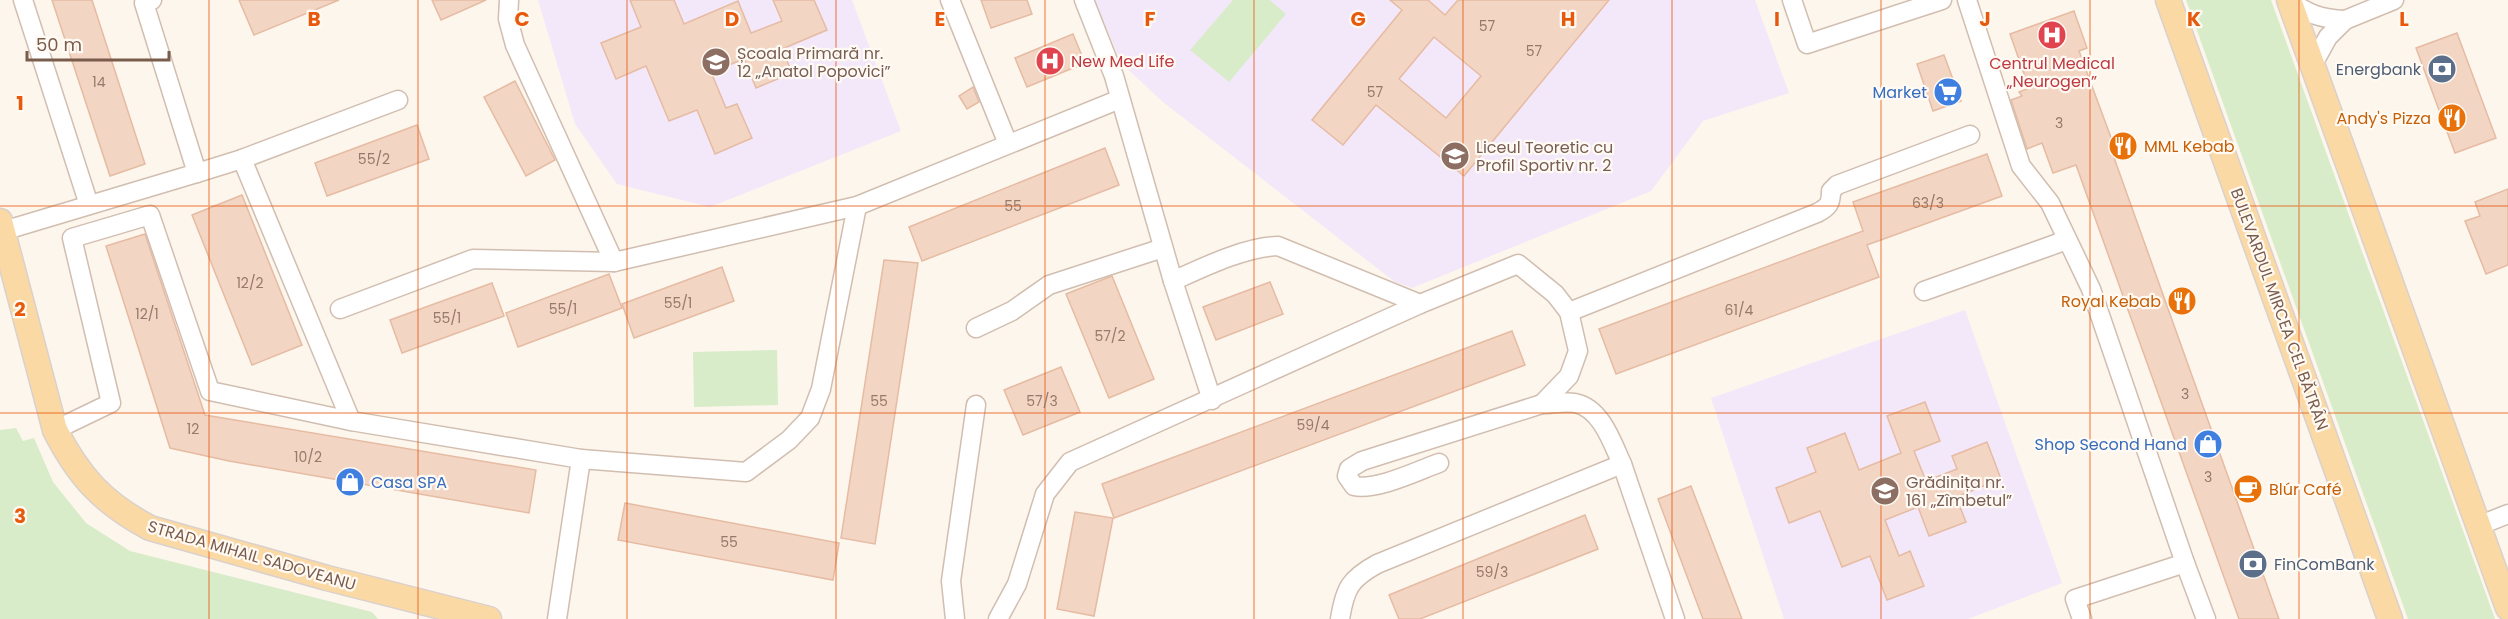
<svg xmlns="http://www.w3.org/2000/svg" width="2508" height="619" font-family="Poppins,sans-serif">
	<style>
		.education { fill: #f3e8fa }
		.green { fill: #d8ecc9 }
		.building { fill: #f3d5c3; stroke: #e6bba3; stroke-width: 1.5; fill-rule: evenodd }
		.lines { fill: none; stroke-linecap: round; stroke-linejoin: round }
		.minor-casing { stroke: #d1beb0; stroke-width: 21 }
		.major-casing { stroke: #dad1cd; stroke-width: 27 }
		.minor { stroke: #fff; stroke-width: 18 }
		.major { stroke: #fbd9a5; stroke-width: 24 }
		.grid { fill: none; stroke: #e8590c; stroke-width: 1.5; stroke-opacity: 0.55 }
		.labels { text-anchor: middle; stroke-width: 4.5; stroke-linejoin: round; paint-order: stroke }
		.number-label { font-size: 14px; fill: #987a6a }
		.education-label { font-size: 16px; fill: #785e54; stroke: #fffaf3; text-anchor: start }
		.health-label { font-size: 16px; fill: #be3a42; stroke: #fffaf3; text-anchor: start }
		.service-label { font-size: 16px; fill: #4e5e75; stroke: #fffaf3; text-anchor: end }
		.shop-label { font-size: 16px; fill: #366cbe; stroke: #fffaf3; text-anchor: end }
		.food-label { font-size: 16px; fill: #c56008; stroke: #fffaf3; text-anchor: end }
		.street-label { font-size: 16px; fill: #7a5c4d; stroke: #fffaf3 }
		.grid-label { font-size: 20px; text-anchor: middle; font-weight: bold; fill: #e8590c; stroke: #fffaf3; stroke-width: 4.5; stroke-linejoin: round; paint-order: stroke }
	</style>
	<rect width="100%" height="100%" fill="#fdf6ec"/>
	<g class="education">
		<polygon points="538,0 852,0 901,131 710,207 617,184 575,124"/>
		<polygon points="1095,0 1755,0 1789,93 1703,121 1651,191 1412,288 1395,282 1163,102 1121,63"/>
		<polygon points="1965,310 2062,583 1968,619 1784,619 1711,398"/>
	</g>
	<g class="green">
		<polygon points="1233,0 1270,0 1286,14 1229,82 1190,50"/>
		<polygon points="2186,0 2271,0 2495,619 2408,619"/>
		<polygon points="777,350 778,405 694,407 693,352"/>
		<polygon points="16,428 23,441 34,438 53,482 86,523 130,551 372,612 378,619 0,619 0,430"/>
	</g>
	<g class="building">
		<polygon points="52,0 92,0 145,164 110,176"/>
		<polygon points="239,0 339,0 254,35"/>
		<polygon points="432,0 486,0 441,20"/>
		<polygon points="630,0 674,0 684,24 738,1 751,33 782,21 773,0 814,0 827,30 782,49 792,73 756,88 744,59 711,72 726,108 737,104 752,138 715,154 697,110 669,121 646,66 616,79 601,43 641,27"/>
		<polygon points="981,0 1027,0 1032,14 991,28"/>
		<path d="M1390,0H1428L1445,15L1458,0H1609L1464,176L1376,105L1343,145L1312,120L1402,10ZM1434,37L1481,76L1446,118L1399,79Z"/>
		<polygon points="2074,11 2087,48 2079,51 2116,151 2112,152 2279,619 2239,619 2076,165 2053,173 2042,143 2027,149 2011,100 2022,96 2019,92 2029,88 2010,34"/>
		<polygon points="2457,33 2496,138 2455,153 2416,48"/>
		<polygon points="1073,34 1085,63 1027,87 1015,58"/>
		<polygon points="1944,55 1961,101 1933,111 1917,64"/>
		<polygon points="515,81 555,160 526,176 484,97"/>
		<polygon points="973,87 979,102 967,109 959,96"/>
		<polygon points="417,125 429,159 327,196 315,163"/>
		<polygon points="1105,148 1119,185 922,261 909,227"/>
		<polygon points="1987,154 2002,196 1867,245 1879,277 1616,374 1599,329 1863,231 1853,202"/>
		<polygon points="2508,189 2508,265 2486,274 2465,221 2480,216 2475,202"/>
		<polygon points="242,195 302,345 252,365 192,215"/>
		<polygon points="145,234 205,415 536,470 529,513 229,461 170,448 106,246"/>
		<polygon points="884,260 918,263 875,544 841,538"/>
		<polygon points="722,267 734,301 634,338 622,304"/>
		<polygon points="609,274 622,308 518,347 506,313"/>
		<polygon points="1112,276 1154,379 1109,398 1066,294"/>
		<polygon points="1270,282 1283,314 1216,340 1203,307"/>
		<polygon points="492,283 504,316 402,353 390,320"/>
		<polygon points="1512,331 1525,365 1114,518 1102,484"/>
		<polygon points="1061,367 1080,412 1023,435 1004,390"/>
		<polygon points="1925,402 1940,441 1914,451 1926,481 1957,469 1952,456 1987,442 2001,479 1956,497 1966,522 1929,536 1918,507 1885,520 1899,556 1910,551 1924,586 1887,600 1870,556 1842,567 1820,511 1789,523 1776,488 1816,472 1807,448 1845,433 1859,470 1901,453 1887,416"/>
		<polygon points="1691,486 1742,619 1703,619 1658,499"/>
		<polygon points="625,503 839,543 833,580 618,540"/>
		<polygon points="1075,512 1113,518 1094,616 1057,609"/>
		<polygon points="1585,515 1598,549 1420,619 1399,619 1389,595"/>
	</g>
	<g class="lines">
		<g class="minor-casing">
			<g id="minor">
				<polyline points="23,0 89,205"/>
				<polyline points="509,0 508,19 515,45 614,262"/>
				<polyline points="950,0 1008,144"/>
				<polyline points="1084,0 1114,76 1173,281 1212,400"/>
				<polyline points="1792,0 1807,44 1942,0"/>
				<polyline points="1967,0 2021,166 2050,203 2091,289 2185,563"/>
				<path d="M2289,0C2307,14 2322,19 2345,20"/>
				<polyline points="2312,66 2328,37 2345,20 2394,0"/>
				<polyline points="242,159 351,421"/>
				<polyline points="197,173 242,159 398,100"/>
				<polyline points="3,231 197,173 144,3 152,0"/>
				<path d="M1173,281C1204,267 1245,247 1278,246L1420,304"/>
				<polyline points="1924,291 2067,240"/>
				<polyline points="340,309 473,259 614,262 857,206 1120,99"/>
				<path d="M1569,312L1817,213C1829,207 1831,203 1831,191L1837,185L1970,135"/>
				<polyline points="976,328 1012,311 1049,285 1163,248"/>
				<polyline points="55,430 111,403 72,238 150,215 210,391 351,421 581,459"/>
				<polyline points="1622,464 1675,619"/>
				<polyline points="2478,526 2508,514"/>
				<polyline points="557,619 581,459 746,472 789,440 810,418 821,389 857,206"/>
				<polyline points="955,619 951,581 976,405"/>
				<polyline points="998,619 1017,584 1045,494 1070,462 1420,304 1518,264 1555,294 1569,312 1578,351 1569,376 1542,404"/>
				<path d="M1340,619C1345,588 1350,579 1377,564L1622,464C1612,442 1601,408 1575,403C1565,401 1552,404 1542,404L1362,461L1349,469L1347,476L1354,486C1376,491 1417,471 1439,463"/>
				<polyline points="2082,619 2075,599 2185,563 2206,619"/>
			</g>
		</g>
		<g class="major-casing">
			<g id="major">
				<polyline points="2168,0 2390,619"/>
				<polyline points="2289,0 2508,608"/>
				<path d="M0,221L55,430C79,477 103,503 150,528L327,578L489,619"/>
			</g>
		</g>
		<use href="#minor" class="minor"/>
		<use href="#major" class="major"/>
	</g>
	<path class="grid" d="M209,0V619M418,0V619M627,0V619M836,0V619M1045,0V619M1254,0V619M1463,0V619M1672,0V619M1881,0V619M2090,0V619M2299,0V619M0,206H2508M0,413H2508"/>
	<defs>
		<g id="hospital-disc" transform="scale(1.5)"><circle r="9.5" fill="#e0444e" stroke="#fffaf3"/><path d="M-5-5h3v3.5h4V-5h3V5h-3V1.5h-4V5h-3Z" fill="#fff"/></g>
		<g id="school-disc" transform="scale(1.5)"><circle r="9.5" fill="#8d6e63" stroke="#fffaf3"/><path d="M0-5L7-2L0 1L-7-2ZM-4 1L0 2.5L4 1V4Q0 6-4 4Z" fill="#fff"/></g>
		<g id="bank-disc" transform="scale(1.5)"><circle r="9.5" fill="#5c6f8a" stroke="#fffaf3"/><path d="M-6-4H6V4H-6ZM0-2.3a2.3 2.3 0 1 0 0 4.6a2.3 2.3 0 1 0 0-4.6Z" fill="#fff"/></g>
		<g id="supermarket-disc" transform="scale(1.5)"><circle r="9.5" fill="#3f7fe0" stroke="#fffaf3"/><path d="M-6-5.5h2.5l.6 2H6L4.5 2H-2.5L-4.4-4H-6ZM-1.5 3.2a1.3 1.3 0 1 0 .1 0ZM3 3.2a1.3 1.3 0 1 0 .1 0Z" fill="#fff"/></g>
		<g id="restaurant-disc" transform="scale(1.5)"><circle r="9.5" fill="#e8710a" stroke="#fffaf3"/><path d="M-5-6h1v4h1v-4h1v4h1v-4h1v5L-1.5 .5V6h-2V.5L-5-1ZM5-6V6H3V1.5H1.5Q1.5-4 5-6Z" fill="#fff"/></g>
		<g id="shop-disc" transform="scale(1.5)"><circle r="9.5" fill="#3f7fe0" stroke="#fffaf3"/><path d="M-5-2.5h2.3a2.7 3.5 0 0 1 5.4 0H5L5.5 6h-11ZM-1.5-2.5h3a1.5 2.3 0 0 0-3 0Z" fill="#fff"/></g>
		<g id="cafe-disc" transform="scale(1.5)"><circle r="9.5" fill="#e8710a" stroke="#fffaf3"/><path d="M-5.5-4.5H6V0H3Q3 3.5 0 3.5H-2.5Q-5.5 3.5-5.5 0ZM3-3.2v2h1.7v-2ZM-6 4.5H4V6H-6Z" fill="#fff"/></g>
	</defs>
	<g fill-rule="evenodd">
		<use href="#hospital-disc" x="2052" y="35"/>
		<use href="#hospital-disc" x="1050" y="61"/>
		<use href="#school-disc" x="716" y="62"/>
		<use href="#bank-disc" x="2442" y="69"/>
		<use href="#supermarket-disc" x="1948" y="92"/>
		<use href="#restaurant-disc" x="2452" y="118"/>
		<use href="#restaurant-disc" x="2123" y="146"/>
		<use href="#school-disc" x="1455" y="156"/>
		<use href="#restaurant-disc" x="2182" y="301"/>
		<use href="#shop-disc" x="2208" y="444"/>
		<use href="#shop-disc" x="350" y="482"/>
		<use href="#cafe-disc" x="2248" y="489"/>
		<use href="#school-disc" x="1885" y="491"/>
		<use href="#bank-disc" x="2253" y="564"/>
	</g>
	<g class="labels">
		<g class="number-label">
			<text x="1487" y="31">57</text>
			<text x="1534" y="56">57</text>
			<text x="99" y="87">14</text>
			<text x="1375" y="97">57</text>
			<text x="2059" y="128">3</text>
			<text x="374" y="164">55/2</text>
			<text x="1928" y="208">63/3</text>
			<text x="1013" y="211">55</text>
			<text x="250" y="288">12/2</text>
			<text x="678" y="308">55/1</text>
			<text x="563" y="314">55/1</text>
			<text x="1739" y="315">61/4</text>
			<text x="147" y="319">12/1</text>
			<text x="447" y="323">55/1</text>
			<text x="1110" y="341">57/2</text>
			<text x="2185" y="399">3</text>
			<text x="879" y="406">55</text>
			<text x="1042" y="406">57/3</text>
			<text x="1313" y="430">59/4</text>
			<text x="193" y="434">12</text>
			<text x="308" y="462">10/2</text>
			<text x="2208" y="482">3</text>
			<text x="729" y="547">55</text>
			<text x="1492" y="577">59/3</text>
		</g>
		<g class="education-label">
			<text x="737" y="59">Școala Primară nr.<tspan x="737" dy="18">12 „Anatol Popovici”</tspan></text>
			<text x="1476" y="153">Liceul Teoretic cu<tspan x="1476" dy="18">Profil Sportiv nr. 2</tspan></text>
			<text x="1906" y="488">Grădinița nr.<tspan x="1906" dy="18">161 „Zîmbetul”</tspan></text>
		</g>
		<g class="health-label">
			<text x="1071" y="67">New Med Life</text>
			<text x="2052" y="69" text-anchor="middle">Centrul Medical<tspan x="2052" dy="18">„Neurogen”</tspan></text>
		</g>
		<g class="service-label">
			<text x="2421" y="75">Energbank</text>
			<text x="2274" y="570" text-anchor="start">FinComBank</text>
		</g>
		<g class="shop-label">
			<text x="1927" y="98">Market</text>
			<text x="2187" y="450">Shop Second Hand</text>
			<text x="371" y="488" text-anchor="start">Casa SPA</text>
		</g>
		<g class="food-label">
			<text x="2431" y="124">Andy's Pizza</text>
			<text x="2144" y="152" text-anchor="start">MML Kebab</text>
			<text x="2161" y="307">Royal Kebab</text>
			<text x="2269" y="495" text-anchor="start">Blúr Café</text>
		</g>
		<g class="street-label">
			<text transform="translate(2280 309) rotate(70)" y="6">BULEVARDUL MIRCEA CEL BĂTRÂN</text>
			<text transform="translate(252 555) rotate(16)" y="6">STRADA MIHAIL SADOVEANU</text>
		</g>
	</g>
	<g class="grid-label">
		<text x="314" y="26">B</text>
		<text x="522" y="26">C</text>
		<text x="732" y="26">D</text>
		<text x="940" y="26">E</text>
		<text x="1150" y="26">F</text>
		<text x="1358" y="26">G</text>
		<text x="1568" y="26">H</text>
		<text x="1777" y="26">I</text>
		<text x="1985" y="26">J</text>
		<text x="2194" y="26">K</text>
		<text x="2404" y="26">L</text>
		<text x="20" y="110">1</text>
		<text x="20" y="316">2</text>
		<text x="20" y="523">3</text>
	</g>
	<path d="M27 51v9h142v-9" fill="none" stroke="#7a5c4d" stroke-width="3"/>
	<text x="36" y="51" font-size="18" fill="#7a5c4d" stroke="#fffaf3" stroke-width="4.5" paint-order="stroke">50 m</text>
</svg>
